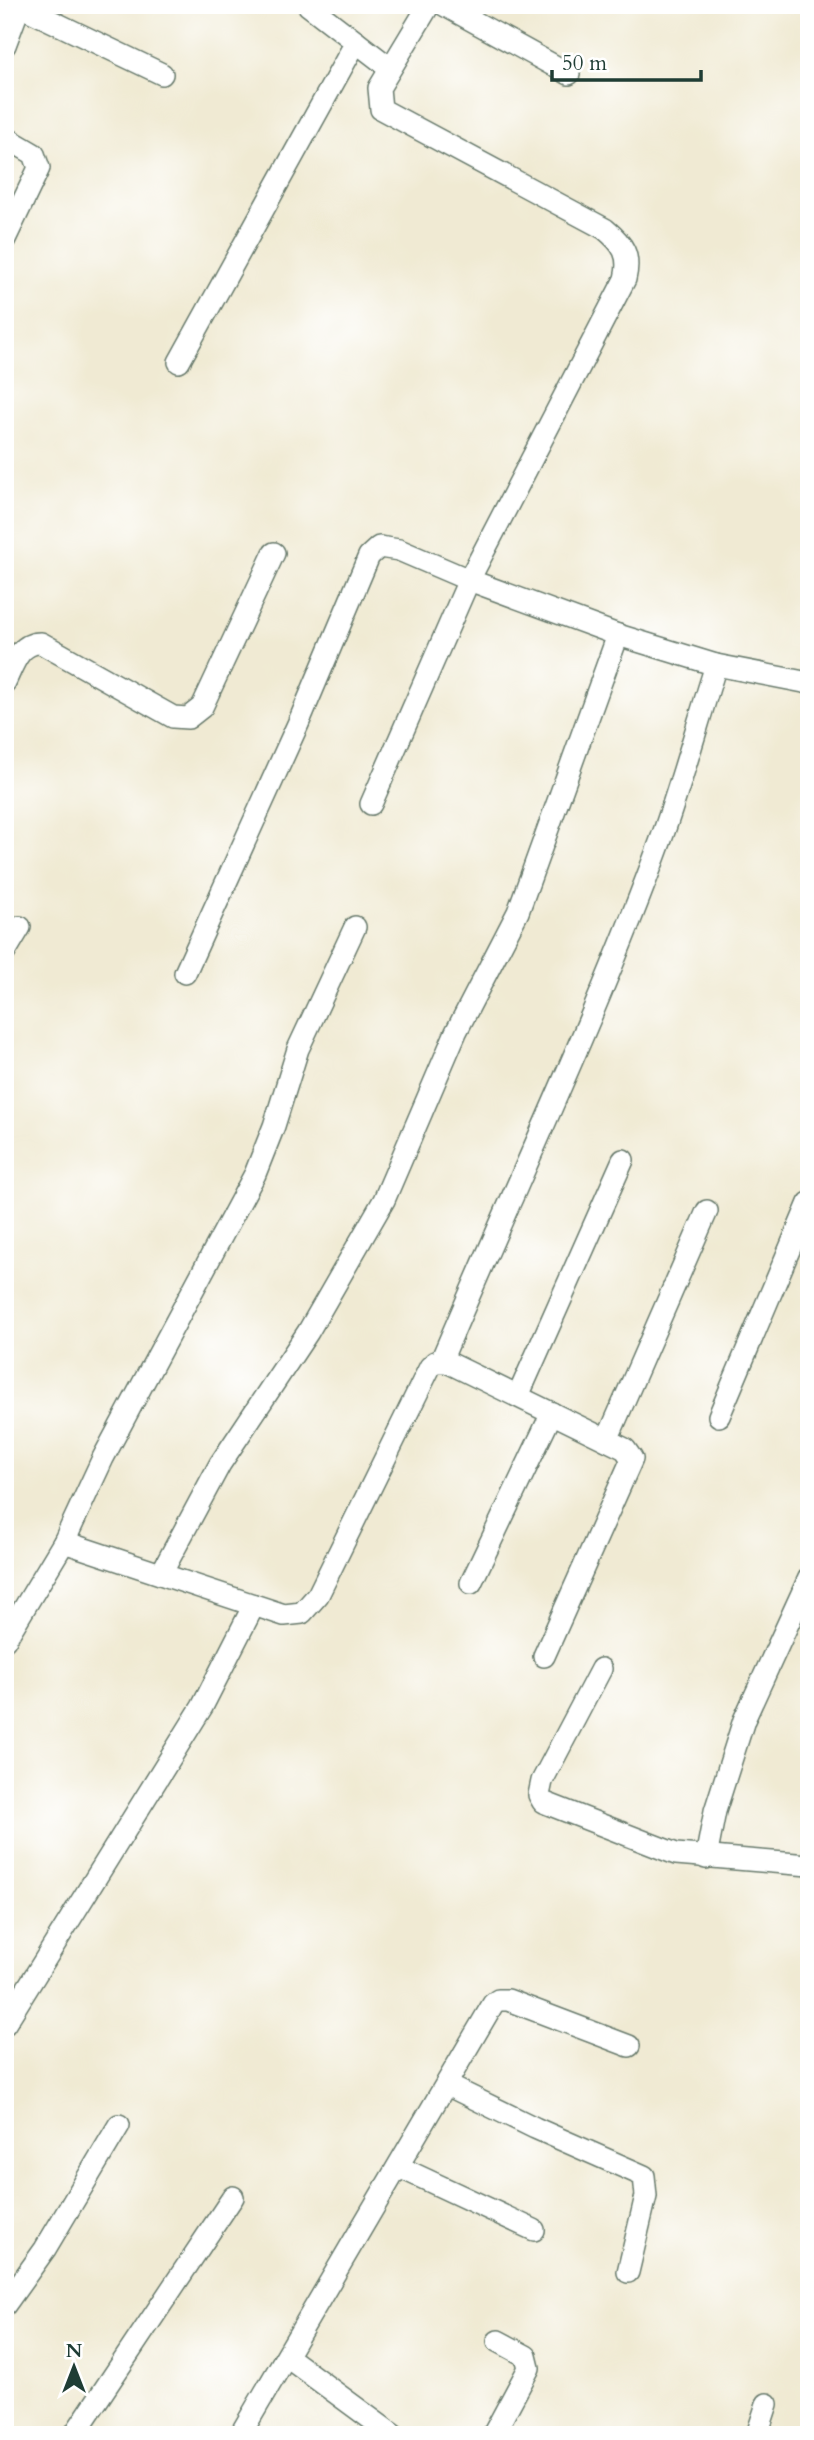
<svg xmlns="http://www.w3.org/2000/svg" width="814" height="2440" font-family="Cardo,serif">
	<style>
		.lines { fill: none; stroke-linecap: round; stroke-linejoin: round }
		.minor-casing { stroke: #687a6c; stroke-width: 24 }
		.minor { stroke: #fff; stroke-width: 21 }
	</style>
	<rect width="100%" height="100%" fill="#fff"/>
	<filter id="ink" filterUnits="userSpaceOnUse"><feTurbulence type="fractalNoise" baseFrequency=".0143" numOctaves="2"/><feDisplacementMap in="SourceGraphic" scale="14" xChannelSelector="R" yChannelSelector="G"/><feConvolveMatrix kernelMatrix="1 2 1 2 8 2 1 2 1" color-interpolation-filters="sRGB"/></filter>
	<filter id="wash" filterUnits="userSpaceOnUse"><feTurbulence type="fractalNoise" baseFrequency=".00686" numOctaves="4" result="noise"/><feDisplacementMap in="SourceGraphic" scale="28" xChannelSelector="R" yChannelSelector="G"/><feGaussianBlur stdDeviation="1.57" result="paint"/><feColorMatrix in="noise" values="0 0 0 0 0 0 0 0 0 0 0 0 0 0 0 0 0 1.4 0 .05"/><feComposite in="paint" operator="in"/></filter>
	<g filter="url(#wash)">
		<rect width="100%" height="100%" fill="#f0ead3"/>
	</g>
	<g filter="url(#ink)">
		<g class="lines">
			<g class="minor-casing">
				<g id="minor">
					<polyline points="18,5 162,74"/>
					<polyline points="308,5 390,68"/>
					<polyline points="444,5 569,74"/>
					<polyline points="5,45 20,5"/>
					<polyline points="5,137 34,154 39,168 5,239"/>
					<polyline points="179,362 356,42"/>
					<path d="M5,682C13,666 19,642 41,643L173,717L188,718L202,707L274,553"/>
					<path d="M371,804L469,580L625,279C631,255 623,244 605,229L381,109L379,88L429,5"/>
					<polyline points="5,952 20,927"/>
					<polyline points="185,973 298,724 369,556 379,547 399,550 469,580 618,635 716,665 809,683"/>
					<path d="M441,1361C515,1186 597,1015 662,837C682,781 698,722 716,665"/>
					<polyline points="518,1396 623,1160"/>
					<polyline points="719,1416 809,1203"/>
					<polyline points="607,1440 707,1211"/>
					<polyline points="64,1542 284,1615 302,1613 318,1595 430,1367 435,1362 447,1362 625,1449 632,1459 544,1656"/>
					<polyline points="161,1574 220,1464 308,1332 384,1200 456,1032 518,912 618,635"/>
					<polyline points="471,1583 552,1413"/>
					<polyline points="5,1640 64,1542 103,1458 255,1174 274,1126 298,1049 355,927"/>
					<polyline points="601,1669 542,1781 539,1795 543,1802 676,1854 809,1865"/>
					<polyline points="706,1858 715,1811 744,1720 809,1578"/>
					<polyline points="5,2024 202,1707 254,1605"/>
					<polyline points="447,2085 535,2128 644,2176 646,2196 628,2272"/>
					<polyline points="399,2167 534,2230"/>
					<polyline points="5,2305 45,2249 119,2125"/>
					<polyline points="287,2357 393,2435"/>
					<polyline points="74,2435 233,2197"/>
					<polyline points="240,2435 493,2004 498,2000 508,2000 629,2046"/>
					<polyline points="493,2435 529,2368 526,2356 498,2341"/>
					<polyline points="757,2435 767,2404"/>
				</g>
			</g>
			<use href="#minor" class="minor"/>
		</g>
	</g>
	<rect width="814" height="2440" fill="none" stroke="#fff" stroke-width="28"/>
	<g transform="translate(74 2367)" stroke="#ffffff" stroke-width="5" paint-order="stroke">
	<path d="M0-5L12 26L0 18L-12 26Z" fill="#1f3d34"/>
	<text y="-10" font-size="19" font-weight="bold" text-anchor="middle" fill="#1f3d34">N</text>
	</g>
	<path d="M552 70v10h149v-10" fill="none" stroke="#1f3d34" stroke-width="3.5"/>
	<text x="562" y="70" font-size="21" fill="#1f3d34" stroke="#ffffff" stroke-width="5" paint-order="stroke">50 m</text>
</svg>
